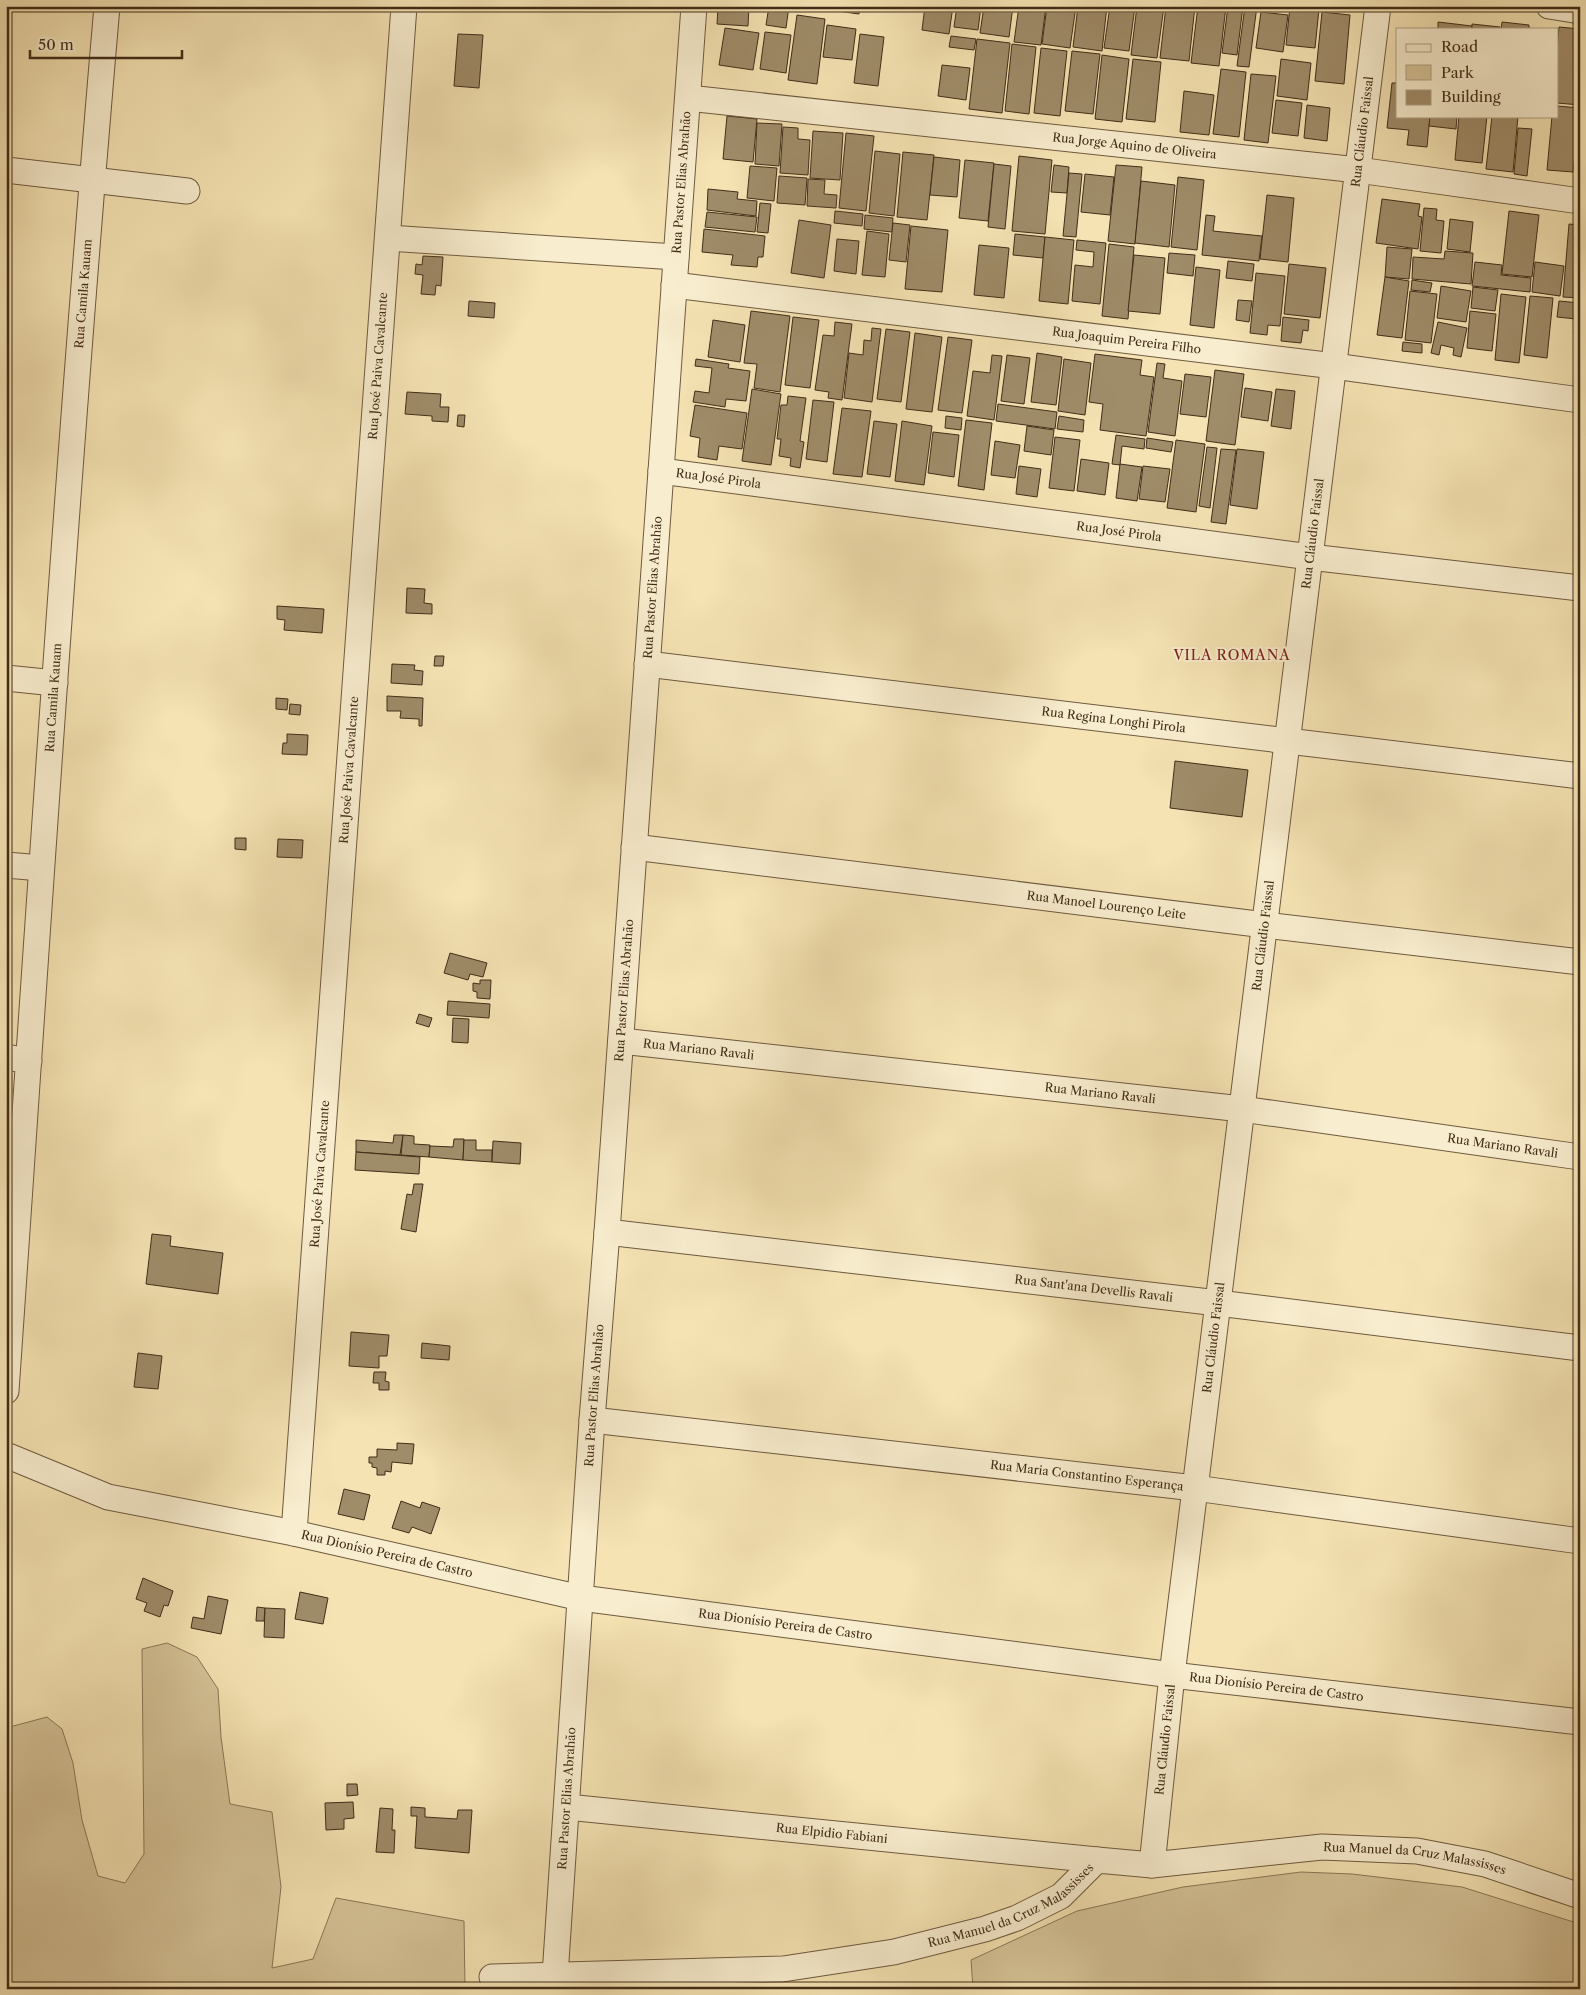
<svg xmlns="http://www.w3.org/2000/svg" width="1586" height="1995" font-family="'Libre Caslon Text',serif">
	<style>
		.green { fill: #d6c499; stroke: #8c7858 }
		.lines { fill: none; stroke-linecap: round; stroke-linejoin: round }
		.stream { stroke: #887555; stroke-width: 6 }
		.building { fill: #9f8c69; stroke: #412d18 }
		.minor-casing { stroke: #6e5a3f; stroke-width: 27 }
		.minor { stroke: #f8edce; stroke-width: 25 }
		.labels { text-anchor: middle; stroke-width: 4; stroke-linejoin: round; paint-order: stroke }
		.street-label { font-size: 12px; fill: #412d18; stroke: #f8edce }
		.neighbourhood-label { font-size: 14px; letter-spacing: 1px; fill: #7a1f14; stroke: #f8edce }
	</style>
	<rect width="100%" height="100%" fill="#f5e3b3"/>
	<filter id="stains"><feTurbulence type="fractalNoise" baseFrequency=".004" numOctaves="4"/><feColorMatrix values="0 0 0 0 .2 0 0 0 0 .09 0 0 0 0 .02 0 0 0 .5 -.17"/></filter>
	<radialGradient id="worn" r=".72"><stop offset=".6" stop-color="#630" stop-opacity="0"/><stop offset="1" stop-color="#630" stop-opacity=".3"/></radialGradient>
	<g class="green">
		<polygon points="167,1643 197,1657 218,1689 221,1737 230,1804 272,1812 281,1887 272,1968 313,1959 336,1898 464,1921 465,1989 6,1989 6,1728 47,1717 62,1729 73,1763 82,1820 98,1876 125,1883 144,1854 142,1649"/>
		<polygon points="1301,1872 1352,1874 1462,1887 1580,1924 1580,1989 973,1989 971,1960 1077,1911 1183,1887"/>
	</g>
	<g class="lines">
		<polyline class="stream" points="6,1987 8,1989"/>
	</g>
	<g class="building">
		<polygon points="718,6 749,6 748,26 717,24"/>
		<polygon points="769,6 789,6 786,28 766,25"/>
		<polygon points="802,6 815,6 815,11 802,10"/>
		<polygon points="817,6 829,6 829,11 817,10"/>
		<polygon points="830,6 860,6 859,14 830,10"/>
		<polygon points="925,6 953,6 949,34 922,30"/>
		<polygon points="957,6 981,6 978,30 954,27"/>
		<polygon points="984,6 1013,6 1009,37 980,33"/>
		<polygon points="1019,6 1046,6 1041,45 1014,42"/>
		<polygon points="1047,6 1076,6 1070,48 1042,44"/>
		<polygon points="1078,6 1107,6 1102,51 1073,47"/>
		<polygon points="1110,6 1135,6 1129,51 1104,48"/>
		<polygon points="1137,6 1164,6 1157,58 1131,55"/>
		<polygon points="1166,6 1195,6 1189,61 1160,58"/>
		<polygon points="1198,6 1226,6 1219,66 1191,63"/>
		<polygon points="1228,6 1243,6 1237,55 1222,53"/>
		<polygon points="1245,6 1257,6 1249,67 1237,66"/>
		<polygon points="1290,6 1319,9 1315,48 1286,45"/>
		<polygon points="1261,12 1288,15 1283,52 1256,48"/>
		<polygon points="1322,12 1350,15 1344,84 1315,81"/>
		<polygon points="797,15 825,19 817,84 788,80"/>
		<polygon points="1438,22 1472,26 1472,29 1438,29"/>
		<polygon points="1502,22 1529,25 1529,29 1501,29"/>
		<polygon points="1472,24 1500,27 1500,29 1472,29"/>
		<polygon points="827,25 856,29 852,60 823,57"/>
		<polygon points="1559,27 1580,29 1580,105 1557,103 1557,49"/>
		<polygon points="725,28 759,33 753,70 719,65"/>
		<polygon points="765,32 791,35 786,73 760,69"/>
		<polygon points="458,34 483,35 479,88 454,86"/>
		<polygon points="860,34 884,37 878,86 854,83"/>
		<polygon points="951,36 976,39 974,50 949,47"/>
		<polygon points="977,39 1010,43 1002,113 969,109"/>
		<polygon points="1012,44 1036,47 1029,114 1005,111"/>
		<polygon points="1041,48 1067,51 1060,116 1034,113"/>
		<polygon points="1072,51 1100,54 1093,114 1065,111"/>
		<polygon points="1102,55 1129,59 1122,122 1095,119"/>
		<polygon points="1133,59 1161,62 1155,122 1126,119"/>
		<polygon points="1281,59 1311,63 1307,100 1277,96"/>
		<polygon points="942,65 970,68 966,100 938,96"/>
		<polygon points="1221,69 1246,72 1239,137 1213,134"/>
		<polygon points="1251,74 1276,76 1268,143 1244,140"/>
		<polygon points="1392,83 1397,83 1397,116 1430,116 1427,147 1407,145 1409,130 1387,128"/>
		<polygon points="1184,91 1214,95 1209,135 1180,132"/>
		<polygon points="1276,100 1302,103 1298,136 1272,133"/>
		<polygon points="1307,105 1330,108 1327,141 1304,138"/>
		<polygon points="1557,106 1580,108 1573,172 1547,170 1552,116 1557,116"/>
		<polygon points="727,116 757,119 753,162 723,159"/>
		<polygon points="1430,116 1457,116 1456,129 1429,126"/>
		<polygon points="1459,116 1487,116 1482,163 1455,160"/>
		<polygon points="1492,116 1518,116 1513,172 1486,169"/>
		<polygon points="757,123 782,124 779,166 755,164"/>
		<polygon points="783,127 798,128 798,139 810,140 808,175 780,173"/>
		<polygon points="1518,128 1532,129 1527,176 1514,174"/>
		<polygon points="813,131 843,133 840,180 810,178"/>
		<polygon points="846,133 874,136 866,211 839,208"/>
		<polygon points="1580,147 1580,171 1577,171"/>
		<polygon points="875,151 900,154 894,216 869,213"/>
		<polygon points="903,152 934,155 927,220 897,217"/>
		<polygon points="1019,156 1052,160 1045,234 1012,231"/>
		<polygon points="934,157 960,160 957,197 930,195"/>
		<polygon points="965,160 994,163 988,221 959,218"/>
		<polygon points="994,164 1011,166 1005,229 988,227"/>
		<polygon points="1054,165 1069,167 1067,193 1051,192"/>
		<polygon points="1116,165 1142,167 1135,244 1108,241"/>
		<polygon points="750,166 777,168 774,201 747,198"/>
		<polygon points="1069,173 1082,174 1076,237 1063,236"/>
		<polygon points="1085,174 1114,177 1110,215 1081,212"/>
		<polygon points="779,176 807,178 805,205 777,203"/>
		<polygon points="1178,177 1204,180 1197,250 1171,247"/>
		<polygon points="808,179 825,180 824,194 837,195 836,208 807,206"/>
		<polygon points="1141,181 1175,185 1169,247 1135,243"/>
		<polygon points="708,189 738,192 737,199 757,201 756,216 707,210"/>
		<polygon points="1267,195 1294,198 1288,262 1260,259"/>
		<polygon points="1382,199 1420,204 1418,216 1422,217 1418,249 1376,243"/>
		<polygon points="760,203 771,204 768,233 757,232"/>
		<polygon points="1424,208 1437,209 1436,220 1444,221 1441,253 1420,251"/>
		<polygon points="835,211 863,214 862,226 834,223"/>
		<polygon points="1509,211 1539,215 1532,277 1502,274"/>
		<polygon points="707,212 757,217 755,232 705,227"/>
		<polygon points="865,215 893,218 892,232 864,229"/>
		<polygon points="1206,215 1215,216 1213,231 1262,236 1259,261 1202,255"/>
		<polygon points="1450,219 1473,222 1470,252 1447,249"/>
		<polygon points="799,220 831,225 824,278 791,273"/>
		<polygon points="893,223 910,225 906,262 889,260"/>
		<polygon points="1569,224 1580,225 1580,298 1563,297"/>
		<polygon points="911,226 948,230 942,292 905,289"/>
		<polygon points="704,229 765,236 763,257 758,257 757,267 731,265 733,255 702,252"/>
		<polygon points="867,231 889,234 885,277 862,275"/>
		<polygon points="1015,234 1045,237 1043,258 1013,255"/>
		<polygon points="1045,237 1074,240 1068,304 1039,301"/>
		<polygon points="837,239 859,241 856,274 834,271"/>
		<polygon points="1077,240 1106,243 1100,304 1072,301 1075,265 1093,267 1094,252 1076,250"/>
		<polygon points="1109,244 1134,247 1128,319 1102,316"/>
		<polygon points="979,245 1009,248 1004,298 974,295"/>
		<polygon points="1387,247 1412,249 1409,279 1385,277"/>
		<polygon points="1445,251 1473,253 1471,284 1412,279 1413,257 1444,259"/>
		<polygon points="1169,253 1195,255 1193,276 1167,273"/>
		<polygon points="1134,255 1165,258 1160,314 1128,311"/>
		<polygon points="423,256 443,257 441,286 436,285 435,295 421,294 423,275 415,274 416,264 422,265"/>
		<polygon points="1228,261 1254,264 1252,281 1226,278"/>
		<polygon points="1475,262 1502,265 1501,275 1531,278 1530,292 1472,286"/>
		<polygon points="1535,262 1564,266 1560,296 1532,292"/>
		<polygon points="1289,264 1326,268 1320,318 1284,314"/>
		<polygon points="1196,267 1220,270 1214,328 1190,325"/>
		<polygon points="1256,273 1285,276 1280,326 1268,325 1267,335 1250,333"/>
		<polygon points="1385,277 1409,281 1402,338 1377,335"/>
		<polygon points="1412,280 1432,283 1430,292 1411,290"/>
		<polygon points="1441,286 1471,291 1466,322 1437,318"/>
		<polygon points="1473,287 1498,290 1495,311 1471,308"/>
		<polygon points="1410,291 1437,294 1431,343 1405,340"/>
		<polygon points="1501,294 1526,297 1519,363 1495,360"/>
		<polygon points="1530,296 1553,298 1547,358 1524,355"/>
		<polygon points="1238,300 1252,301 1249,322 1236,320"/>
		<polygon points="469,301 495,303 494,318 468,316"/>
		<polygon points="1559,301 1580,303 1580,333 1574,333 1576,319 1557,317"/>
		<polygon points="751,311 790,316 780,392 754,388 757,364 744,363"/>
		<polygon points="1470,311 1496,314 1492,351 1467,348"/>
		<polygon points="793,317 819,320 810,388 785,385"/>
		<polygon points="1283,317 1309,320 1308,331 1303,330 1301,343 1281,341"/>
		<polygon points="713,320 745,325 740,362 708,357"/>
		<polygon points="835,322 852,324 842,400 828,398 829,392 815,390 823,335 834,336"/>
		<polygon points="1438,322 1467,328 1461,357 1453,355 1454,348 1441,345 1439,355 1431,353"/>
		<polygon points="872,328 881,329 872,402 844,398 849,353 863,355 864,340 871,341"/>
		<polygon points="886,329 910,332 901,402 877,399"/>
		<polygon points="915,333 942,337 932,412 906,409"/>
		<polygon points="948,337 972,340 962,413 938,410"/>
		<polygon points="1403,342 1422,344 1422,353 1402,351"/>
		<polygon points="1037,353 1062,357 1056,405 1031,402"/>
		<polygon points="1095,354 1142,360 1140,375 1154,377 1146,436 1100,430 1103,404 1089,402"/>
		<polygon points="992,355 1002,356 994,420 967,416 973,371 990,373"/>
		<polygon points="1007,355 1030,358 1024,404 1001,401"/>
		<polygon points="696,359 729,364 728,368 750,371 746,401 726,399 725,407 693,402 695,391 709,393 712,368 695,366"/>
		<polygon points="1064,359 1091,363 1085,415 1058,411"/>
		<polygon points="1157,363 1165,364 1163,378 1182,381 1175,436 1148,432"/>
		<polygon points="1215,370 1244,374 1235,445 1206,441"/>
		<polygon points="1185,374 1211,377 1206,417 1180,414"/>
		<polygon points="1245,388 1272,392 1268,421 1241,417"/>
		<polygon points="752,389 781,394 771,465 742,461"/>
		<polygon points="1276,389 1295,391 1291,429 1271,426"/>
		<polygon points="407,392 441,394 440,407 449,407 448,422 432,421 432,416 405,414"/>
		<polygon points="788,396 806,398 800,441 804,442 800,468 790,466 791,458 779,456 781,439 777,439 781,405 787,405"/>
		<polygon points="813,400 834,402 827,462 806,459"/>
		<polygon points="998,404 1057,412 1055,429 996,421"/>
		<polygon points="695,405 747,413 742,449 719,446 717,460 698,457 700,438 690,436"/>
		<polygon points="842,408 871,411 862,477 833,474"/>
		<polygon points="458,415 465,415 464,427 457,426"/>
		<polygon points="946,416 962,418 961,430 945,428"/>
		<polygon points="1059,416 1084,420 1083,432 1057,429"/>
		<polygon points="966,420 992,423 984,490 958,486"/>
		<polygon points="874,421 897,424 890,477 867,474"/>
		<polygon points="902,421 932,426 924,485 895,481"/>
		<polygon points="1027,426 1054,430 1051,455 1024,451"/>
		<polygon points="933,432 959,435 954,477 928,473"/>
		<polygon points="1116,435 1145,439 1144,449 1122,446 1120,465 1112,464"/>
		<polygon points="1055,437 1080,440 1074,491 1049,488"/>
		<polygon points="1147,438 1173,442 1171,452 1146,448"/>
		<polygon points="1176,440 1205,444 1196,512 1167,508"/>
		<polygon points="995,441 1020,445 1015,478 991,475"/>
		<polygon points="1207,447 1217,448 1210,508 1199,506"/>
		<polygon points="1221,449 1236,450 1226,524 1211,522"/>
		<polygon points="1237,449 1264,452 1257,509 1230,505"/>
		<polygon points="1081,459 1109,463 1105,495 1077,491"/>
		<polygon points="1120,464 1142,467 1137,501 1116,498"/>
		<polygon points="1019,466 1041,469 1037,497 1016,494"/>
		<polygon points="1143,466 1170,469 1165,502 1139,499"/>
		<polygon points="407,588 425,589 424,603 432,604 432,614 406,613"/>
		<polygon points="277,606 324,609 322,633 284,630 285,620 277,619"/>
		<polygon points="435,656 444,656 443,666 434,666"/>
		<polygon points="392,664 415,665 414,670 423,671 422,685 391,683"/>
		<polygon points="387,696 423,698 422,726 419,726 419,719 400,718 401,711 387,711"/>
		<polygon points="276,698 288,699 287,710 276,709"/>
		<polygon points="290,704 301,705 300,715 289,714"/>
		<polygon points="287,734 308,735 307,755 282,754 283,743 287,743"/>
		<polygon points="1175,761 1248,770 1242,817 1170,808"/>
		<polygon points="235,838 246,838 246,850 235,849"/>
		<polygon points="278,839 303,840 302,858 277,857"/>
		<polygon points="450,953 487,963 483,977 470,974 468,980 444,973"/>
		<polygon points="480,980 491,980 490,999 477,998 477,992 473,991 473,983 480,984"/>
		<polygon points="448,1001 490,1004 489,1018 447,1015"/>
		<polygon points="419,1014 432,1018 429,1027 416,1023"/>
		<polygon points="453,1018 469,1019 468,1043 452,1042"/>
		<polygon points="394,1135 403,1135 400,1155 356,1152 356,1140 393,1143"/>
		<polygon points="403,1135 414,1136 414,1144 430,1145 429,1157 401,1155"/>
		<polygon points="454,1139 464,1139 463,1160 429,1157 430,1146 453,1147"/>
		<polygon points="464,1140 476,1140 476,1150 492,1150 492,1162 463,1160"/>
		<polygon points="493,1141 521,1143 520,1164 492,1162"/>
		<polygon points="356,1152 420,1157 419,1174 355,1170"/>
		<polygon points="414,1184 423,1184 416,1232 401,1229 407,1194 412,1195"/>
		<polygon points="152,1234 171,1236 170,1246 223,1253 218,1294 146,1284"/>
		<polygon points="351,1332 389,1335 387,1356 379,1356 379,1368 349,1366"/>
		<polygon points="422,1343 450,1346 449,1360 421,1358"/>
		<polygon points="138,1353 162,1356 158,1389 134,1387"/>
		<polygon points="374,1372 386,1372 385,1381 389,1382 389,1390 379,1390 379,1383 373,1383"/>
		<polygon points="397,1443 414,1444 412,1464 392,1462 391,1472 385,1471 385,1475 377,1475 377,1468 372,1467 372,1463 369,1463 369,1457 377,1457 377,1449 397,1450"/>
		<polygon points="344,1489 370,1495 364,1520 338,1514"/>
		<polygon points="401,1501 420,1508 422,1502 440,1508 431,1534 412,1527 409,1533 392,1528"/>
		<polygon points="143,1578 173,1591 168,1606 164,1605 160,1617 144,1611 147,1603 136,1599"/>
		<polygon points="300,1592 328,1598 323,1624 295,1619"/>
		<polygon points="208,1596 228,1600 221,1634 191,1628 193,1617 204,1619"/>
		<polygon points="257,1607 265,1608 264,1621 256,1621"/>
		<polygon points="265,1608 285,1609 284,1638 264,1637"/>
		<polygon points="347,1784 357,1784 358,1795 347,1796"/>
		<polygon points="353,1802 354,1818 344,1819 344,1829 326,1830 325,1803"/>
		<polygon points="411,1807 425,1808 425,1817 457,1819 458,1810 472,1810 469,1853 415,1848 417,1816 411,1816"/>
		<polygon points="380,1808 393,1809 392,1830 395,1830 394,1853 376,1852"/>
	</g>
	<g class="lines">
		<g class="minor-casing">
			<g id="minor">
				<polyline points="1549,6 1580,11"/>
				<path id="s1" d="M688,98L1358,170L1580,201"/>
				<polyline points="6,170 187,191"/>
				<polyline points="388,238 676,257"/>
				<path id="s2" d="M674,285L1334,366L1580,400"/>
				<path id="s3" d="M661,471L1310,557L1580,588"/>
				<path id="s4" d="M647,664L1580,776"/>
				<polyline points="6,678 55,683"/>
				<path id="s5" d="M634,847L1265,925L1580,962"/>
				<polyline points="6,865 41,868"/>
				<path id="s6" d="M621,1041L1242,1109L1580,1157"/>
				<polyline points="6,1057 29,1061"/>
				<path id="s7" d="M607,1232L1218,1303L1580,1348"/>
				<path id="s8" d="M6,1391C38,929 67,467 107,6"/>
				<path id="s9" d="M592,1420L1195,1488L1580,1541"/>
				<path id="s10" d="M6,1455L108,1497L294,1533L581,1598L1172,1675L1580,1722"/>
				<path id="s11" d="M294,1533L404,6"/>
				<path id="s12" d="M567,1807L1097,1860"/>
				<path id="s13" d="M1152,1865L1172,1675L1378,6"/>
				<path id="s14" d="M555,1976L592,1420L607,1232L694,6"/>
				<path id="s15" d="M492,1977L783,1969L894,1952L985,1929L1017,1918L1061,1896L1097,1860L1152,1865L1322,1847L1417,1851L1485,1864L1580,1896"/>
			</g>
		</g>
		<use href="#minor" class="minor"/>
	</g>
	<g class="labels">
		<g class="street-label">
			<text dy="4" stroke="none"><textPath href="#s13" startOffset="1746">Rua Cláudio Faissal</textPath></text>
			<text dy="4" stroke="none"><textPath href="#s1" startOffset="449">Rua Jorge Aquino de Oliveira</textPath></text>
			<text dy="4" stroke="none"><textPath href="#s14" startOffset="1798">Rua Pastor Elias Abrahão</textPath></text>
			<text dy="4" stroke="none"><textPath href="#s8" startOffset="1100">Rua Camila Kauam</textPath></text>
			<text dy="4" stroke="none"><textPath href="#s2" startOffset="456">Rua Joaquim Pereira Filho</textPath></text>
			<text dy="4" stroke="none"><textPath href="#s11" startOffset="1170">Rua José Paiva Cavalcante</textPath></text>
			<text dy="4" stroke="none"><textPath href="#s3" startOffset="58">Rua José Pirola</textPath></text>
			<text dy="4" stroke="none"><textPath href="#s3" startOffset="462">Rua José Pirola</textPath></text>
			<text dy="4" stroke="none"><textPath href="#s13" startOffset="1341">Rua Cláudio Faissal</textPath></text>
			<text dy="4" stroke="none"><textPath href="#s14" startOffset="1392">Rua Pastor Elias Abrahão</textPath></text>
			<text dy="4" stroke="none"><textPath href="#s8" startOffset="695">Rua Camila Kauam</textPath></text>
			<text dy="4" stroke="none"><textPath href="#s4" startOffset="470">Rua Regina Longhi Pirola</textPath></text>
			<text dy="4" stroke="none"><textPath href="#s11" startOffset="765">Rua José Paiva Cavalcante</textPath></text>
			<text dy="4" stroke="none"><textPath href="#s5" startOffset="476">Rua Manoel Lourenço Leite</textPath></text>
			<text dy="4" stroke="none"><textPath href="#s13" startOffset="936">Rua Cláudio Faissal</textPath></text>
			<text dy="4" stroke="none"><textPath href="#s14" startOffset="988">Rua Pastor Elias Abrahão</textPath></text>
			<text dy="4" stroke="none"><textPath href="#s6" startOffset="78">Rua Mariano Ravali</textPath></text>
			<text dy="4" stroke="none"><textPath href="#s6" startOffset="482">Rua Mariano Ravali</textPath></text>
			<text dy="4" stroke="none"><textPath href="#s6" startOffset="888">Rua Mariano Ravali</textPath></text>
			<text dy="4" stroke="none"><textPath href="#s11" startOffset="360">Rua José Paiva Cavalcante</textPath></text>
			<text dy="4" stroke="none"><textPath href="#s7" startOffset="490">Rua Sant'ana Devellis Ravali</textPath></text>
			<text dy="4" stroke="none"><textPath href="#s13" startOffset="531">Rua Cláudio Faissal</textPath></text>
			<text dy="4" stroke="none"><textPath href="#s14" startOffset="582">Rua Pastor Elias Abrahão</textPath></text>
			<text dy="4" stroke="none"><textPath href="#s9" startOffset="498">Rua Maria Constantino Esperança</textPath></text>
			<text dy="4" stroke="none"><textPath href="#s10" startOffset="395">Rua Dionísio Pereira de Castro</textPath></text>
			<text dy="4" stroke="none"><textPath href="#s10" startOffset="800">Rua Dionísio Pereira de Castro</textPath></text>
			<text dy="4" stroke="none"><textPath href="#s10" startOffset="1295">Rua Dionísio Pereira de Castro</textPath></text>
			<text dy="4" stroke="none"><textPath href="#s13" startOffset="126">Rua Cláudio Faissal</textPath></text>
			<text dy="4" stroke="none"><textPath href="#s14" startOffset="178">Rua Pastor Elias Abrahão</textPath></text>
			<text dy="4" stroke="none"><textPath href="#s12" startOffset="266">Rua Elpidio Fabiani</textPath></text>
			<text dy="4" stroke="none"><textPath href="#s15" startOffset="951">Rua Manuel da Cruz Malassisses</textPath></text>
			<text dy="4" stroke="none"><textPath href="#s15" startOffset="531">Rua Manuel da Cruz Malassisses</textPath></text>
		</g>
		<g class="neighbourhood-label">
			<text x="1232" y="660">VILA ROMANA</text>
		</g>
	</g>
	<rect width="1586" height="1995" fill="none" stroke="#f5e3b3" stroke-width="25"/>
	<rect x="8" y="8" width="1571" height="1980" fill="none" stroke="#412d18" stroke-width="2.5"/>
	<rect x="12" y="12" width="1561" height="1970" fill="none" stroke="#412d18"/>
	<rect x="1396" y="28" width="162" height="90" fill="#f8edce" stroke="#afa085"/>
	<rect x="1406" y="44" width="25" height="8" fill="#f8edce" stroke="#afa085"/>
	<text x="1441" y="52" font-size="15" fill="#412d18">Road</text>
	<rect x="1406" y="65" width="25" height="15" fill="#d6c499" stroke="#afa085"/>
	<text x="1441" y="78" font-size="15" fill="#412d18">Park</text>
	<rect x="1406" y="90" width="25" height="15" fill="#9f8c69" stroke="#afa085"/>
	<text x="1441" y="102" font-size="15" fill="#412d18">Building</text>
	<path d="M30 50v8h152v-8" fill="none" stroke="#412d18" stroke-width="2.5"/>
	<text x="38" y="50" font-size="15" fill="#412d18" stroke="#f8edce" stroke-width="4" paint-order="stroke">50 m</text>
	<rect width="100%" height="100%" filter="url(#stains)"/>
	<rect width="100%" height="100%" fill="url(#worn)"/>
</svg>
